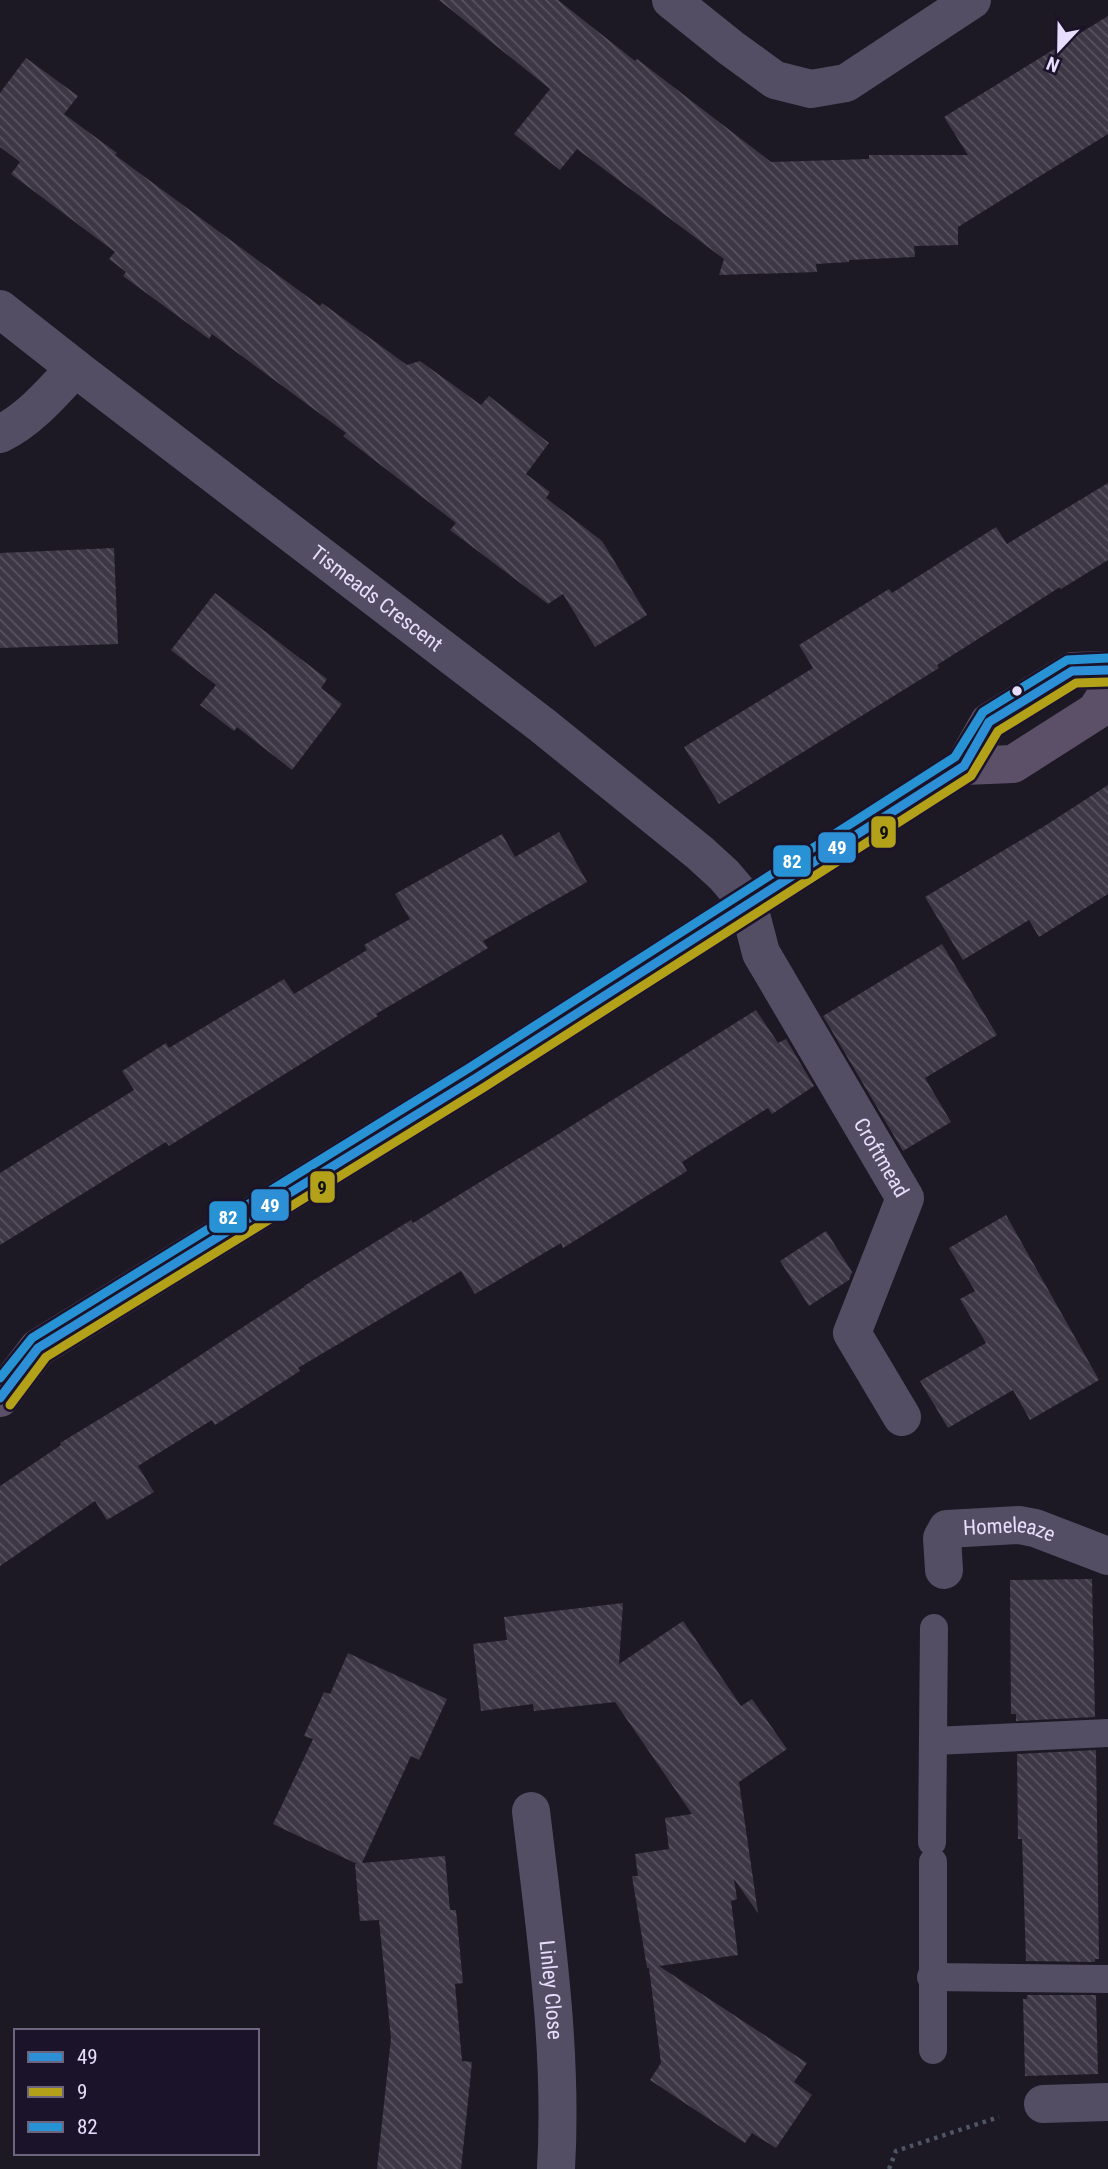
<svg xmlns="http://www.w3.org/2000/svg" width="1108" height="2169" font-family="'Roboto Condensed',sans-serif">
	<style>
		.building { fill: url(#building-back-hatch) }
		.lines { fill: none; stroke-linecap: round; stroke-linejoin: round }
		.path { stroke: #4e5565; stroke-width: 4.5; stroke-dasharray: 3.5 5; stroke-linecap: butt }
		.lane { stroke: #534e64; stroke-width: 28 }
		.street { stroke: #534e64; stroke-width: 38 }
		.primary { stroke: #5c4f68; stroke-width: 38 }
		.bus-1-casing { stroke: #1b1329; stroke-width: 14 }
		.bus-2-casing { stroke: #1b1329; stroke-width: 14 }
		.bus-3-casing { stroke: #1b1329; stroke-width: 14 }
		.bus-1 { stroke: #2d90d6; stroke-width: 9 }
		.bus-2 { stroke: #b3a219; stroke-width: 9 }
		.bus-3 { stroke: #2893d4; stroke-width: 9 }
		.bus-dot { fill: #e7ddfd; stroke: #1b1329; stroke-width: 2.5 }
		.labels { text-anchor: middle; stroke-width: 7; stroke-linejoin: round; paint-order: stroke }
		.street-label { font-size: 21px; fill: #e7ddfd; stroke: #1b1329 }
		.line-badge { stroke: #1b1329; stroke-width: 2.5 }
		.badge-label { font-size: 19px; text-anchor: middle; font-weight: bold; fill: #fff }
		.pale-badge-label { font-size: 19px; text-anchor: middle; font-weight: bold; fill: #111 }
	</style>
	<defs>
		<pattern id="building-back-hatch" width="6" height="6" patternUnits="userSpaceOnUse" patternTransform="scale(1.75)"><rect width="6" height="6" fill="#3c3645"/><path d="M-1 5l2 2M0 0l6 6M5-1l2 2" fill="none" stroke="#585361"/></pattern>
	</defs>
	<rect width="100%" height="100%" fill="#1c1824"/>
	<g class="building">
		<polygon points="439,0 558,0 635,61 637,59 771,162 869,159 869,155 968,155 944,117 1108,16 1108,134 958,227 958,245 914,246 915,257 849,260 849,262 816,264 817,272 719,275 724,259 577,149 560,170 514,134 550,89"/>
		<polygon points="26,58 78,96 64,114 117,153 115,155 320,306 322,303 407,365 420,361 481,405 489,396 549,443 526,474 550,492 546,498 602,541 647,615 595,647 563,594 548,604 450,530 456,523 343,436 346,433 212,334 209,339 123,276 126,272 109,259 115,252 11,174 20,162 0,147 0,93"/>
		<polygon points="1108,483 1108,560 1061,589 1060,587 937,665 939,668 719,804 684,747 813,668 799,645 889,589 892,593 996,527 1007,544"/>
		<polygon points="114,548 118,644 0,648 0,553"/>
		<polygon points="215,593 327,679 321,688 342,704 292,770 237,727 234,731 200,705 216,685 171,650"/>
		<polygon points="1108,785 1108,894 1039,937 1029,920 963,960 925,897 1043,827"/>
		<polygon points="559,832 587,882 483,941 488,948 376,1014 378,1016 169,1146 166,1142 0,1245 0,1173 134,1090 122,1071 166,1043 169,1048 284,979 294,994 367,950 364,945 410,919 395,894 502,834 515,857"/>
		<polygon points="942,944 997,1035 925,1078 951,1122 903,1151 823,1016"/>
		<polygon points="756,1010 778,1043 786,1039 814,1086 772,1114 768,1108 682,1162 687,1171 563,1248 561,1243 475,1294 461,1271 298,1368 300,1371 215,1425 212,1420 138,1466 154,1492 107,1520 95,1501 0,1566 0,1486 61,1445 60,1443 149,1389 304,1287 304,1286 411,1220 413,1223 552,1138"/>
		<polygon points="1006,1215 1099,1380 1030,1420 1013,1390 948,1428 920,1381 986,1343 960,1299 975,1291 949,1248"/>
		<polygon points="826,1231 852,1272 849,1280 809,1306 780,1261"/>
		<polygon points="1092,1579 1095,1717 1016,1721 1016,1714 1011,1714 1010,1580"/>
		<polygon points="623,1603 619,1664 683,1621 741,1706 752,1699 787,1749 739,1782 758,1913 734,1879 737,1899 731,1901 738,1955 659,1966 807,2063 794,2082 812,2095 776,2148 752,2133 745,2143 650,2080 661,2063 649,1968 647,1968 632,1876 638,1876 635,1854 669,1849 665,1818 692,1814 615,1702 534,1711 533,1704 481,1711 473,1644 507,1640 504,1617"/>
		<polygon points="348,1653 447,1699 419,1760 411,1756 362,1863 445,1856 450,1910 456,1910 463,1983 455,1984 462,2061 472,2062 461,2169 377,2169 391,2038 379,1920 360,1921 355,1864 357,1864 273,1824 313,1739 304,1736 324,1692 330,1694"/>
		<polygon points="1096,1750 1099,1959 1095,1959 1095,1962 1026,1961 1022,1839 1018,1839 1017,1754"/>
		<polygon points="1027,1995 1096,1995 1098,2074 1025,2076 1023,1999 1027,1999"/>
	</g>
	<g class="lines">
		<polyline class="path" points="889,2169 896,2151 999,2117"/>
		<g class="lane">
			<polyline points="934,1741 1108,1733"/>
			<polyline points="932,1842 934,1628"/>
			<polyline points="933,1862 933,2050"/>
			<polyline points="931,1977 1108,1979"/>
		</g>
		<g class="street">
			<polyline points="671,0 731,48 775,80 811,89 846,83 972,0"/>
			<polyline points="0,309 75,368"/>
			<path id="s1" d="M0,434C30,419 53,392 75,368L542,725L700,853L724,875L748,903L761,953L905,1198L852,1333L902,1417"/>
			<path id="s2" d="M944,1570L942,1538L947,1529L1019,1525L1035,1528L1108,1556"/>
			<path id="s3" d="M531,1811C545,1930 563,2049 556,2169"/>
			<polyline points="1043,2104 1108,2102"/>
		</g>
		<g class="primary">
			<polyline points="964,766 1013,764 1096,711 1108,692"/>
			<polyline points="0,1398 38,1348 476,1078 964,766 989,722 1072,671 1108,670"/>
		</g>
		<g class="bus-1-casing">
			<polyline id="bus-1" points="0,1398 38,1348 476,1078 964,766 989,722 1072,671 1108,670"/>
		</g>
		<g class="bus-2-casing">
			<polyline id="bus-2" points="10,1405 46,1357 483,1088 971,776 998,731 1076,683 1108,682"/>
		</g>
		<g class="bus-3-casing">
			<polyline id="bus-3" points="0,1378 32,1338 469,1068 955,757 983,712 1067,660 1108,658"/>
		</g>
		<use href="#bus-1" class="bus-1"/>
		<use href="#bus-2" class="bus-2"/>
		<use href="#bus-3" class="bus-3"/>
	</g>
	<circle class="bus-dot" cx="1017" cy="691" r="6"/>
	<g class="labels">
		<g class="street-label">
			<text dy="7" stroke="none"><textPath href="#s1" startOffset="480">Tismeads Crescent</textPath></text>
			<text dy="7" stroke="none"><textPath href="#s1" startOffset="1250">Croftmead</textPath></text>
			<text dy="7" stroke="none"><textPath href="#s2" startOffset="105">Homeleaze</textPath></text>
			<text dy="7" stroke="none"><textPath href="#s3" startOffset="180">Linley Close</textPath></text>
		</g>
	</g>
	<g class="line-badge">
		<rect x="870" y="815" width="27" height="34" rx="7" fill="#b3a219"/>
		<rect x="817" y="831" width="40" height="33" rx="7" fill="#2d90d6"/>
		<rect x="772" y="844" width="40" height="34" rx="7" fill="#2893d4"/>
		<rect x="309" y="1170" width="27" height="34" rx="7" fill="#b3a219"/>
		<rect x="250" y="1188" width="40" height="34" rx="7" fill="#2d90d6"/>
		<rect x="208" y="1200" width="40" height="34" rx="7" fill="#2893d4"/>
	</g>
	<g class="badge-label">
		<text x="837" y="854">49</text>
		<text x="792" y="868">82</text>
		<text x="270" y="1212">49</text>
		<text x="228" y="1224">82</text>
	</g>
	<g class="pale-badge-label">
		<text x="884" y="839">9</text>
		<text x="322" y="1194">9</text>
	</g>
	<rect x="14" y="2029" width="245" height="126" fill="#1b1329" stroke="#6d647e" stroke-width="2"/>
	<rect x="28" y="2052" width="35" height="10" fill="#2d90d6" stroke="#6d647e" stroke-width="2"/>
	<text x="77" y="2064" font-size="21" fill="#e7ddfd">49</text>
	<rect x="28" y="2087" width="35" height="10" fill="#b3a219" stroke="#6d647e" stroke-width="2"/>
	<text x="77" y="2099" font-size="21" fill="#e7ddfd">9</text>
	<rect x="28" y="2122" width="35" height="10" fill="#2893d4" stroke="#6d647e" stroke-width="2"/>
	<text x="77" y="2134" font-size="21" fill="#e7ddfd">82</text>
	<g transform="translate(1059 49) rotate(202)" stroke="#1b1329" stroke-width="5" paint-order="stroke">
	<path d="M0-5L12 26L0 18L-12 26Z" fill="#e7ddfd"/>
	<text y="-10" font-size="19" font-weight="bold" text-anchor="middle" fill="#e7ddfd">N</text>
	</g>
</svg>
